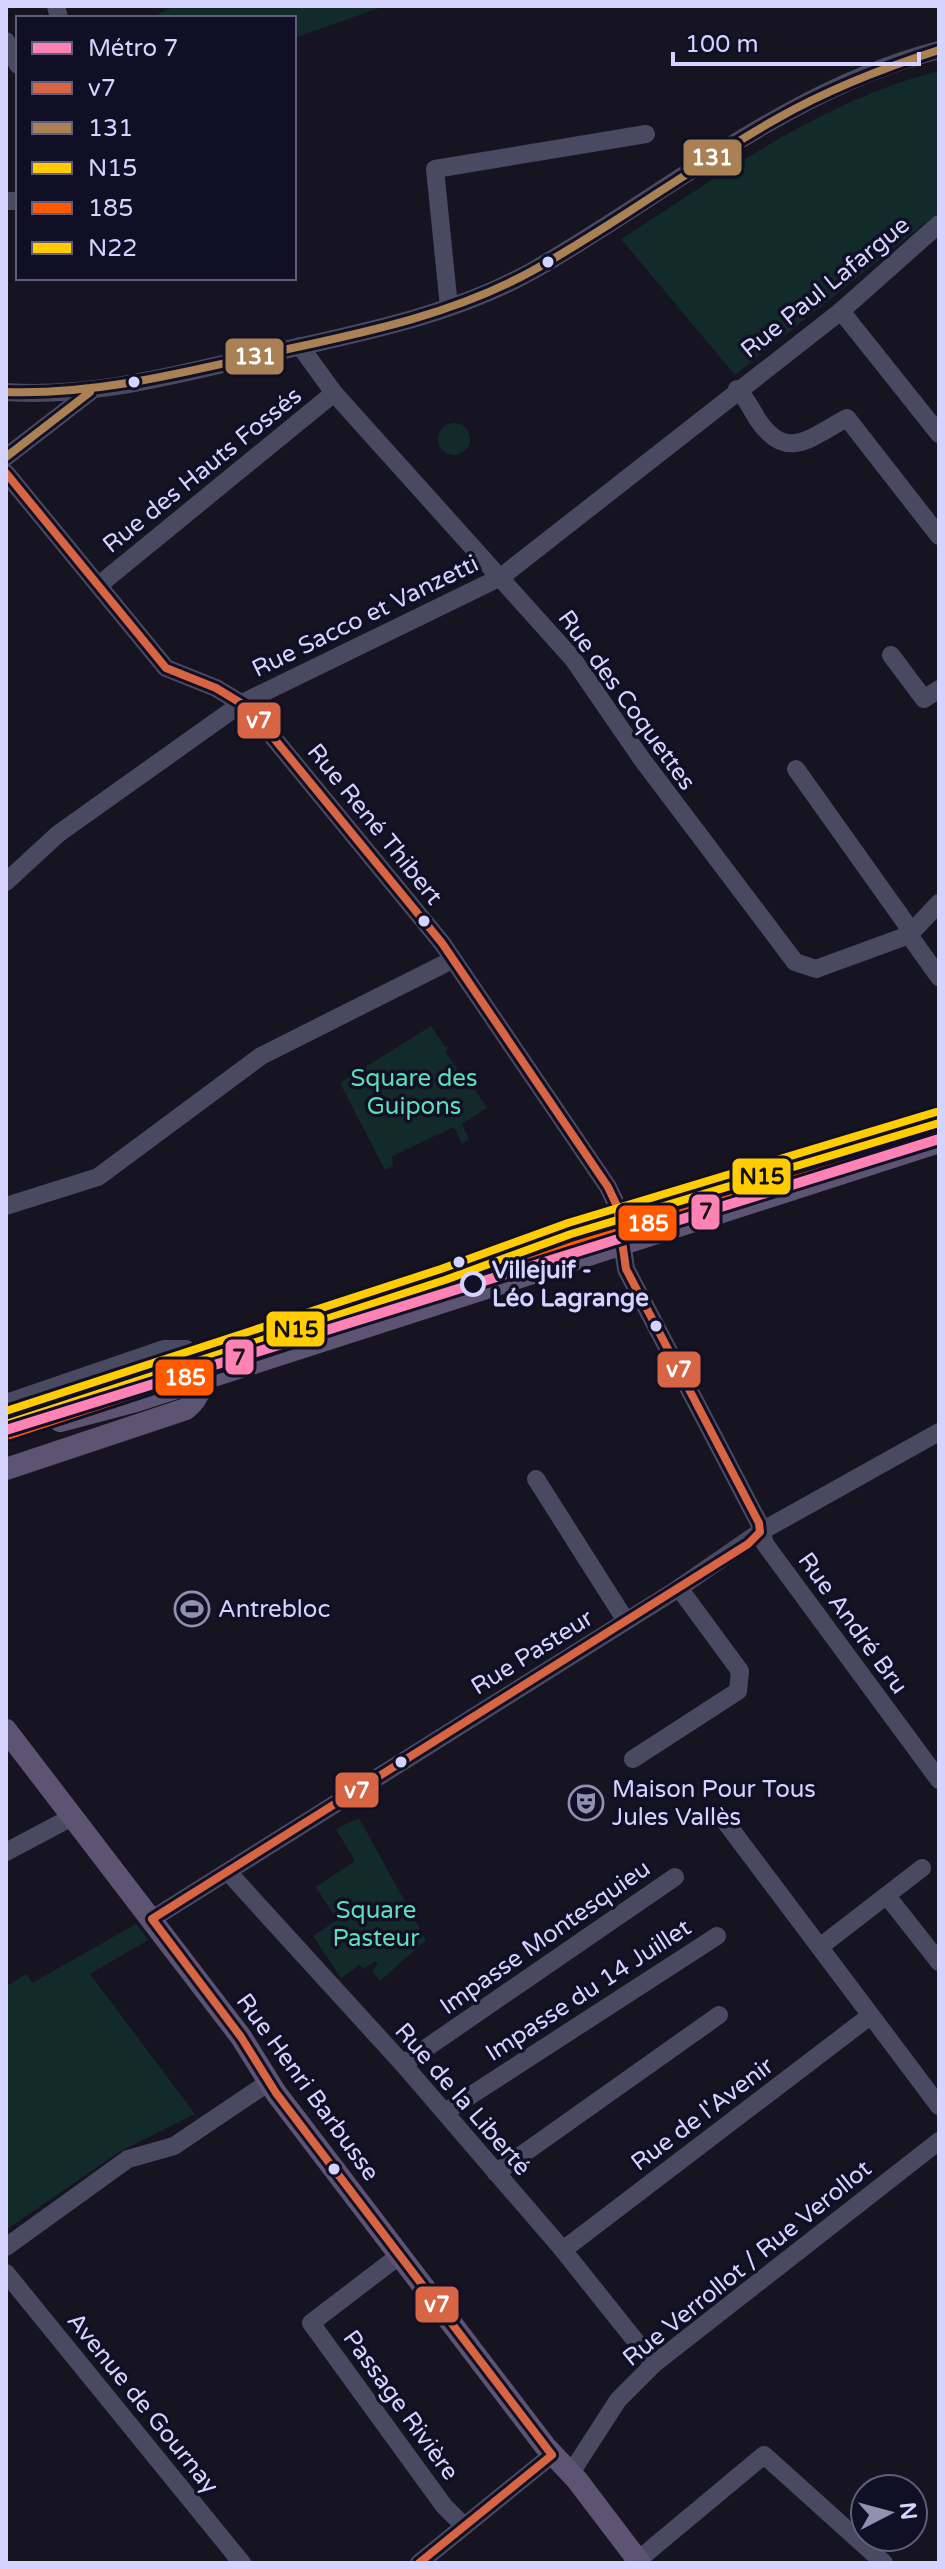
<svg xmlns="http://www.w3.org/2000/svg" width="945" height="2569" font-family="'Varela Round',sans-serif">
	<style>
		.green { fill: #122b2a }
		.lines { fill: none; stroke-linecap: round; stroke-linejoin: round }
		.minor { stroke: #494a61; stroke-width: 18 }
		.major { stroke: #5c5472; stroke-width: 22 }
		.bus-1-casing { stroke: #110f25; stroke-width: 14 }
		.bus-2-casing { stroke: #110f25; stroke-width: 14 }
		.bus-3-casing { stroke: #110f25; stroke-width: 14 }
		.bus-4-casing { stroke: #110f25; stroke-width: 14 }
		.bus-5-casing { stroke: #110f25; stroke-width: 14 }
		.bus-1 { stroke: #d76443; stroke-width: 8 }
		.bus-2 { stroke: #a98155; stroke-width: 8 }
		.bus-3 { stroke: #ffcd02; stroke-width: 8 }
		.bus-4 { stroke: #ff5a00; stroke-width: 8 }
		.bus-5 { stroke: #ffcd02; stroke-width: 8 }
		.metro-1-casing { stroke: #110f25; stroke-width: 16 }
		.metro-1 { stroke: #ff82b4; stroke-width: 10 }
		.bus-dot { fill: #d5d3ff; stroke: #110f25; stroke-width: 3 }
		.stop-dot { fill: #110f25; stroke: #d5d3ff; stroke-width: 4 }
		.labels { text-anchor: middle; stroke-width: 7; stroke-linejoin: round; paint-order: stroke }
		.street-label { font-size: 24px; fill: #d5d3ff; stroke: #110f25 }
		.park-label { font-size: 24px; fill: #5fdfb5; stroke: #110f25 }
		.stop-label { font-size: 24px; font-weight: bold; fill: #d5d3ff; stroke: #110f25; text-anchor: start }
		.poi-label { font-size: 24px; fill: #d5d3ff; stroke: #110f25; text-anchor: start }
		.line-badge { stroke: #110f25; stroke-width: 3 }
		.badge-label { font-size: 22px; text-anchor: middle; font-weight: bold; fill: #fff }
		.pale-badge-label { font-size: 22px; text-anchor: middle; font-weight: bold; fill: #111 }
	</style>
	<rect width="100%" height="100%" fill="#151420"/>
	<g class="green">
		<polygon points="175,6 385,6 294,38 294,18 149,18"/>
		<path d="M939,71V212L735,375L621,239C723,174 820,101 939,71Z"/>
		<circle cx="454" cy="439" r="16"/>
		<polygon points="431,1026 445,1047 448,1046 446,1053 461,1074 468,1075 466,1077 487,1108 462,1124 469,1139 462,1144 454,1127 392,1156 393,1166 385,1170 340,1083"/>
		<polygon points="359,1818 426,1940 380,1981 372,1970 378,1965 375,1961 363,1969 360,1965 341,1978 313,1936 337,1920 316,1887 355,1861 336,1829"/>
		<polygon points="136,1924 148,1940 90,1974 195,2114 119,2152 6,2230 6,1986 27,1974 32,1983"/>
	</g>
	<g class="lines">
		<g class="minor">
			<polyline points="56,6 59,18"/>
			<polyline points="6,41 18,65"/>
			<polyline points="6,201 18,201"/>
			<polyline points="449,307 435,169 646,134"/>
			<polyline points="841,311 939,434"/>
			<polyline points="300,346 334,393 573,659 641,758 795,962 816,969 909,935 939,903"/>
			<path d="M737,389C747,399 751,409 758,420C787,463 811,437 847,418L939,536"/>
			<path d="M6,392C94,398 177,374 262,355C353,334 450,317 532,271C664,196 789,88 939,50"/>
			<polyline points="6,457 90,392"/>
			<polyline points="6,473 166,668 216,688 249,708 442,943 608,1187 617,1206 626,1269 759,1523 765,1544 939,1780"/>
			<polyline points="99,585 334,393"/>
			<polyline points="891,655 924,699 939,689"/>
			<polyline points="796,769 912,932"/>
			<polyline points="6,882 58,834 242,703 501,577 841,311 939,224"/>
			<polyline points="909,935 939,977"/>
			<polyline points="6,1206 98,1177 261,1056 452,960"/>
			<polyline points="6,1403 164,1349 186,1349 195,1361"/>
			<polyline points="536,1479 626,1621"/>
			<polyline points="633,1759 738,1691 740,1671 679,1588"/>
			<polyline points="724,1820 939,2106"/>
			<polyline points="6,1852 72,1817"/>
			<polyline points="228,1872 403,2064 563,2250 654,2364"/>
			<polyline points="887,1896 939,1962"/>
			<polyline points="152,1919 679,1588 760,1532 939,1432"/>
			<polyline points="821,1946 922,1868"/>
			<polyline points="403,2064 675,1877"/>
			<polyline points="445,2112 717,1936"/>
			<polyline points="496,2173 719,2015"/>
			<polyline points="6,2247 128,2159 174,2146 269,2082"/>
			<polyline points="563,2250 870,2016"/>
			<polyline points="400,2255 311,2323 444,2506 464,2526"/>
			<polyline points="6,2273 242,2563"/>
			<polyline points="571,2473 618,2400 654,2364 939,2141"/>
			<polyline points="638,2560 764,2455 884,2563"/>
			<polyline points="419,2563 552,2455"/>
		</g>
		<g class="major">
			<polyline points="60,1421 136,1401 939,1142"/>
			<polyline points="6,1424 445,1280 571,1234 939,1123"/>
			<path d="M6,1469L186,1409C201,1397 203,1385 197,1367"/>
			<polyline points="6,1730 241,2037 276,2093 545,2446 577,2480 640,2563"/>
		</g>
		<g class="bus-1-casing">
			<polyline id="bus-1" points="6,473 166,668 216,688 249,708 442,943 608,1187 617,1206 626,1269 759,1523 760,1532 748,1544 152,1919 241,2037 276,2093 552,2455 419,2563"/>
		</g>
		<g class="bus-2-casing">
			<g id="bus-2">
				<path d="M6,392C98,395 185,372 274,352C362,333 452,315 532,271C617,224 694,165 778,118C829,89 883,68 939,50"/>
				<polyline points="6,457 90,392"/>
			</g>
		</g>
		<g class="bus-3-casing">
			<polyline id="bus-3" points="6,1424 445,1280 571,1234 939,1123"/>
		</g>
		<g class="bus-4-casing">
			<polyline id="bus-4" points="10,1435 449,1291 575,1245 939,1136"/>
		</g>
		<g class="bus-5-casing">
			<polyline id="bus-5" points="6,1411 441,1269 568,1223 936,1112"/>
		</g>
		<use href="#bus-1" class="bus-1"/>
		<use href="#bus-2" class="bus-2"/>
		<use href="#bus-3" class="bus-3"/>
		<use href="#bus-4" class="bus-4"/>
		<use href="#bus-5" class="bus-5"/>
		<g class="metro-1-casing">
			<polyline id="metro-1" points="6,1430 939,1139"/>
		</g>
		<use href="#metro-1" class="metro-1"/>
	</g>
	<defs>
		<g id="stadium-ring" transform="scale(1.8)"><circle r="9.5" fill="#110f25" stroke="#9290b1" stroke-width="1.5"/><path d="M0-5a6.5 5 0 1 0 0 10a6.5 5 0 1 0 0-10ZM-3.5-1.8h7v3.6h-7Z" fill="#9290b1"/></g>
		<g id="theatre-ring" transform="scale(1.8)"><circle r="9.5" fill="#110f25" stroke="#9290b1" stroke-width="1.5"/><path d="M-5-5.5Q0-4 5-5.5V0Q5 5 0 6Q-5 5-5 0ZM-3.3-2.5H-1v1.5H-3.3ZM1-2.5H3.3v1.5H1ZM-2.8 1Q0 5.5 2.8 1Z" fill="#9290b1"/></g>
	</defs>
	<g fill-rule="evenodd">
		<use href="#stadium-ring" x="192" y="1609"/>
		<use href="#theatre-ring" x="586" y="1803"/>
	</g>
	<g class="bus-dot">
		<circle cx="548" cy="262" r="7"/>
		<circle cx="134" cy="382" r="7"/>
		<circle cx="424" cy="921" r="7"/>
		<circle cx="459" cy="1262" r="7"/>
		<circle cx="656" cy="1326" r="7"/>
		<circle cx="401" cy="1762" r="7"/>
		<circle cx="334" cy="2169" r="7"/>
	</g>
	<circle class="stop-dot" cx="473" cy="1284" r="11"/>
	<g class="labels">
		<g class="street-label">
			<text transform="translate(825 287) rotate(-39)" y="8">Rue Paul Lafargue</text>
			<text transform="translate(202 470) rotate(-39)" y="8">Rue des Hauts Fossés</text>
			<text transform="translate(365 616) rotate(-26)" y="8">Rue Sacco et Vanzetti</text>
			<text transform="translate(627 700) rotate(54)" y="8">Rue des Coquettes</text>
			<text transform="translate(375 824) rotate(51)" y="8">Rue René Thibert</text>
			<text transform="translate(853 1623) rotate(54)" y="8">Rue André Bru</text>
			<text transform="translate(532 1652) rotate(-32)" y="8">Rue Pasteur</text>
			<text transform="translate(545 1937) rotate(-35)" y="8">Impasse Montesquieu</text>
			<text transform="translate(588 1990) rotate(-33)" y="8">Impasse du 14 Juillet</text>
			<text transform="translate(308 2087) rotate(54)" y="8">Rue Henri Barbusse</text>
			<text transform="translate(463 2099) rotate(49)" y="8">Rue de la Liberté</text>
			<text transform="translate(702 2114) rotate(-37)" y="8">Rue de l'Avenir</text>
			<text transform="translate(747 2263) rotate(-39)" y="8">Rue Verrollot / Rue Verollot</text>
			<text transform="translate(143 2403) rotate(51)" y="8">Avenue de Gournay</text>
			<text transform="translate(401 2405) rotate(54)" y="8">Passage Rivière</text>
		</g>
		<g class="park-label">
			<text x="414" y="1086">Square des<tspan x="414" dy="28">Guipons</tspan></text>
			<text x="376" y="1918">Square<tspan x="376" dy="28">Pasteur</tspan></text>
		</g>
		<g class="stop-label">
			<text x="492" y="1278">Villejuif -<tspan x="492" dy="28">Léo Lagrange</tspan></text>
		</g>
		<g class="poi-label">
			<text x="218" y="1617">Antrebloc</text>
			<text x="612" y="1797">Maison Pour Tous<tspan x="612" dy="28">Jules Vallès</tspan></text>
		</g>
	</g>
	<g class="line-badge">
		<rect x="682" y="138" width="61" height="39" rx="8" fill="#a98155"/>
		<rect x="224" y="337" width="61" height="39" rx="8" fill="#a98155"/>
		<rect x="236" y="701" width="46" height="39" rx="8" fill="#d76443"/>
		<rect x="731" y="1157" width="61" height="39" rx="8" fill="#ffcd02"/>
		<rect x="690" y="1193" width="31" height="38" rx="8" fill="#ff82b4"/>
		<rect x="617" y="1204" width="61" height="38" rx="8" fill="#ff5a00"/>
		<rect x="265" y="1310" width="61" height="38" rx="8" fill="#ffcd02"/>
		<rect x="224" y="1338" width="31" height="38" rx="8" fill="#ff82b4"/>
		<rect x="656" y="1350" width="46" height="39" rx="8" fill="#d76443"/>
		<rect x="154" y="1358" width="61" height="39" rx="8" fill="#ff5a00"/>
		<rect x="334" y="1771" width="46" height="38" rx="8" fill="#d76443"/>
		<rect x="414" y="2285" width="46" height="39" rx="8" fill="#d76443"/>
	</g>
	<g class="badge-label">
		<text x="712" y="165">131</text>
		<text x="255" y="364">131</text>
		<text x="259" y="728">v7</text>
		<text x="648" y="1231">185</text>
		<text x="679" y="1377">v7</text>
		<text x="185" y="1385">185</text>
		<text x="357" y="1798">v7</text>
		<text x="437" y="2312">v7</text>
	</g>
	<g class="pale-badge-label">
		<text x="762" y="1184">N15</text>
		<text x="706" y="1219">7</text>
		<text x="296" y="1337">N15</text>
		<text x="239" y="1365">7</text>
	</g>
	<rect width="945" height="2569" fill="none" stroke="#d5d3ff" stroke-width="16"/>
	<rect x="16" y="16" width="280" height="264" fill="#110f25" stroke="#5f5d7c" stroke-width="2"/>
	<rect x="32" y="42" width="40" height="12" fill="#ff82b4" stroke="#5f5d7c" stroke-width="2"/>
	<text x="88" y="56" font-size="24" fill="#d5d3ff">Métro 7</text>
	<rect x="32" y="82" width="40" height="12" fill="#d76443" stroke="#5f5d7c" stroke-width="2"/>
	<text x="88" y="96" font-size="24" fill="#d5d3ff">v7</text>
	<rect x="32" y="122" width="40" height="12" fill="#a98155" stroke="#5f5d7c" stroke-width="2"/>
	<text x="88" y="136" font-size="24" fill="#d5d3ff">131</text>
	<rect x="32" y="162" width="40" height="12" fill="#ffcd02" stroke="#5f5d7c" stroke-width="2"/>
	<text x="88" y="176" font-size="24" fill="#d5d3ff">N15</text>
	<rect x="32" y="202" width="40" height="12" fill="#ff5a00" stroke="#5f5d7c" stroke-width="2"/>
	<text x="88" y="216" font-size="24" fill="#d5d3ff">185</text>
	<rect x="32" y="242" width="40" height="12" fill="#ffcd02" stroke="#5f5d7c" stroke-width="2"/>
	<text x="88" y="256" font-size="24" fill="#d5d3ff">N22</text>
	<g transform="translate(889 2513) rotate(84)"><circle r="38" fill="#110f25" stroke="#5f5d7c" stroke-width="2"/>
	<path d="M0-6L14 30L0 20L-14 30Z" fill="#9290b1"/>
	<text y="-12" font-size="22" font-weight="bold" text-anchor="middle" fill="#d5d3ff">N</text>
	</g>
	<path d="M673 52v12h246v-12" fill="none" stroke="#d5d3ff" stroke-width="4"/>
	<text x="685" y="52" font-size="24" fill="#d5d3ff" stroke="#110f25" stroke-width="6" paint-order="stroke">100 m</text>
</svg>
